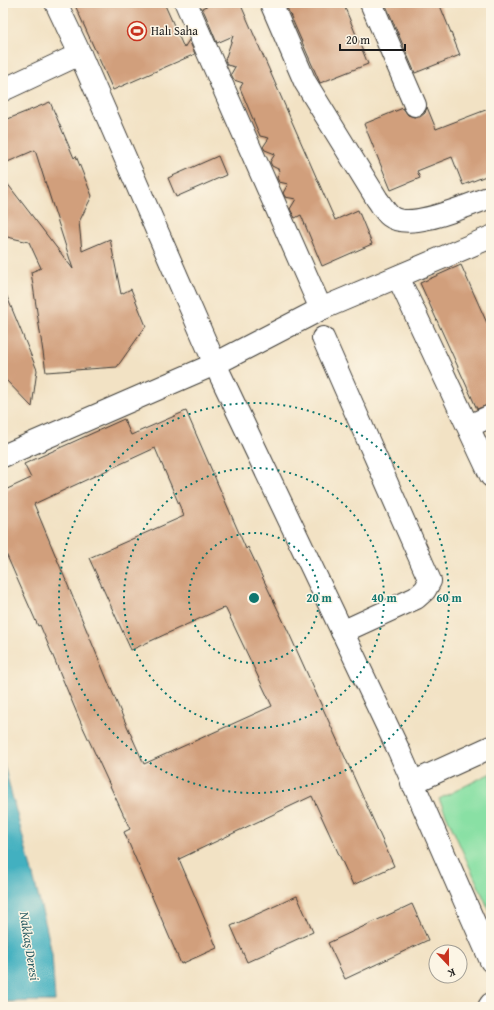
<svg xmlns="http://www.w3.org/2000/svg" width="494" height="1010" font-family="'Gentium Book Plus',serif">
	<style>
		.green { fill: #89e0a4; stroke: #527e60 }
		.water { fill: #43b0c0; stroke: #30666e }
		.building { fill: #d19f7b; fill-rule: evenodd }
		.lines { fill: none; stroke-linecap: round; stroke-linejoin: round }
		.minor-casing { stroke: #3c3a35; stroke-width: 24 }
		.major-casing { stroke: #3c3a35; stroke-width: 24 }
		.minor { stroke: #fff; stroke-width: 22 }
		.major { stroke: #fff; stroke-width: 22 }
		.ring { fill: none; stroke: #0f766e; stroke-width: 2; stroke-dasharray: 2 4 }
		.labels { text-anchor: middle; stroke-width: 3; stroke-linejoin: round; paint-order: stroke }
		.poi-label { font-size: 12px; fill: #1c1c1c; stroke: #fcf5e5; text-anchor: start }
		.water-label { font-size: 13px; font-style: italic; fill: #2e5f66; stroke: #fcf5e5 }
		.centre { fill: #0f766e; stroke: #fcf5e5; stroke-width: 2 }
		.ring-label { font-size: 12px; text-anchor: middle; font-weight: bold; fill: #0f766e; stroke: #fcf5e5; stroke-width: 3; stroke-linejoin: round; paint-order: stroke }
	</style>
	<rect width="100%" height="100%" fill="#fcf5e5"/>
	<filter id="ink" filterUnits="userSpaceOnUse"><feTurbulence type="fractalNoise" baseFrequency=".025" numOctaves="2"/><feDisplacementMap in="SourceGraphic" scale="8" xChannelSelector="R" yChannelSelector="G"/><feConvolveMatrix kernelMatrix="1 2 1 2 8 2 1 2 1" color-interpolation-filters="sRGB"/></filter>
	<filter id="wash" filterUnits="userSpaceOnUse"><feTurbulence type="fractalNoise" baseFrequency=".012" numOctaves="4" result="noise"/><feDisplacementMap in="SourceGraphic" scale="16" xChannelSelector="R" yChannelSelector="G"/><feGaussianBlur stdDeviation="0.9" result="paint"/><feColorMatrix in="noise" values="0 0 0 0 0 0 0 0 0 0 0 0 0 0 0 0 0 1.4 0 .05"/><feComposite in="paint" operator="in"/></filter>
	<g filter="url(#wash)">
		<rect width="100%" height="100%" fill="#f2e2c4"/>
		<polygon class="green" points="491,773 491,914 439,799"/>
		<polygon class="water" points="3,761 46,926 52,954 55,1001 3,1002"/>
		<g id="blocks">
			<g class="building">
				<polygon points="74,3 164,3 184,48 189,40 195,54 113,90"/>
				<polygon points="213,3 240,3 335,220 358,210 372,244 322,266 301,215 295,218 290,209 296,199 285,197 283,193 288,184 279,182 277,178 280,170 272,166 270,162 275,154 265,150 263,147 269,138 260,136 240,88 243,83 234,80 231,74 235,67 227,65 225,60 233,36 217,43 205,14 202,8"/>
				<polygon points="285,3 343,3 368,64 320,83"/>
				<polygon points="385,3 439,3 460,55 415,73"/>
				<polygon points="50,102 74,158 76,156 92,196 79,222 82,251 110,239 121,294 131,289 146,326 117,367 46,372 31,272 41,268 29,242 3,236 3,178 73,269 35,150 3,164 3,121"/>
				<polygon points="427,107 436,129 491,108 491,174 463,185 452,157 417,171 420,178 391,190 364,124 403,108 408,115 414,117 420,117 425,113"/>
				<polygon points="218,156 226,175 176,197 168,178"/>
				<polygon points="461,265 491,332 491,404 477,409 420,283"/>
				<polygon points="3,287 37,370 32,407 3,377"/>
				<path d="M186,411L246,549L248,547L288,631L394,866L353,885L312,796L179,859L217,948L181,964L124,832L130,829L81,723L40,625L38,626L3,547V491L31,478L24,464L124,419L131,435ZM155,448L184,516L89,558L131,650L225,607L272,706L144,764L119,708L34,504Z"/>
				<polygon points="297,896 313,932 247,962 231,926"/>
				<polygon points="412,904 428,940 345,979 328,943"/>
			</g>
		</g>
	</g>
	<g filter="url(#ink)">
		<use href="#blocks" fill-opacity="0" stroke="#3c3a35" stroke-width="1"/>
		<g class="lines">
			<g class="minor-casing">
				<g id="minor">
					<polyline points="56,3 80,54 215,364 399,751 491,961"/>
					<polyline points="186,3 321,309"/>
					<path d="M271,3L305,82L377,199C381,204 385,212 390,216C410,232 469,204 491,197"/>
					<polyline points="371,3 415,105"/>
					<polyline points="3,90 80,54"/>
					<polyline points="398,277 491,476"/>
					<polyline points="323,338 430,581 425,590 416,598 342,632"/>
					<polyline points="469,426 491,416"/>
					<polyline points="3,456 215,364 321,309 491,237"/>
					<polyline points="412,783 491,747"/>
				</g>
			</g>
			<g class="major-casing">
				<polyline id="major" points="489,1007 491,1004"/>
			</g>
			<use href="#minor" class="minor"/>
			<use href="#major" class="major"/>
		</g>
	</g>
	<g class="ring">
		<circle cx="254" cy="598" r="65"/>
		<circle cx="254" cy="598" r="130"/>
		<circle cx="254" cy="598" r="195"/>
	</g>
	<defs>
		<g id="stadium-ring" transform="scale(1)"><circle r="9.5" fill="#fcf5e5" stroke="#c8321e" stroke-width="1.5"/><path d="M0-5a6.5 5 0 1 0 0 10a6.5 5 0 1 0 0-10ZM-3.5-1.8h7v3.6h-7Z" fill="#c8321e"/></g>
	</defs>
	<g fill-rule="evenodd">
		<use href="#stadium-ring" x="137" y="31"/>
	</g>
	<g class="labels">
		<g class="poi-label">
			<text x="151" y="35">Halı Saha</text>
		</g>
		<g class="water-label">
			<text transform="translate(30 946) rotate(81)" y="5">Nakkaş Deresi</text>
		</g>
	</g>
	<circle cx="254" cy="598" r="6" class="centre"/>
	<g class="ring-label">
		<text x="319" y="602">20 m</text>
		<text x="384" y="602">40 m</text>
		<text x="449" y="602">60 m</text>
	</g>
	<rect width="494" height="1010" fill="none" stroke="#fcf5e5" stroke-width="16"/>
	<g transform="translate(448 964) rotate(158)"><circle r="19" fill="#fcf5e5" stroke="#a29e95"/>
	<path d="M0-3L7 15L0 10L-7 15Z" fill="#c8321e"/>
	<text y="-6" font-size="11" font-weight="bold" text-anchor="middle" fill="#1c1c1c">K</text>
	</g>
	<path d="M340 44v6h65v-6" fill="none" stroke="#1c1c1c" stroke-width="2"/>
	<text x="346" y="44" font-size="12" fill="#1c1c1c" stroke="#fcf5e5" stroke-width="3" paint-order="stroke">20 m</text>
</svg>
